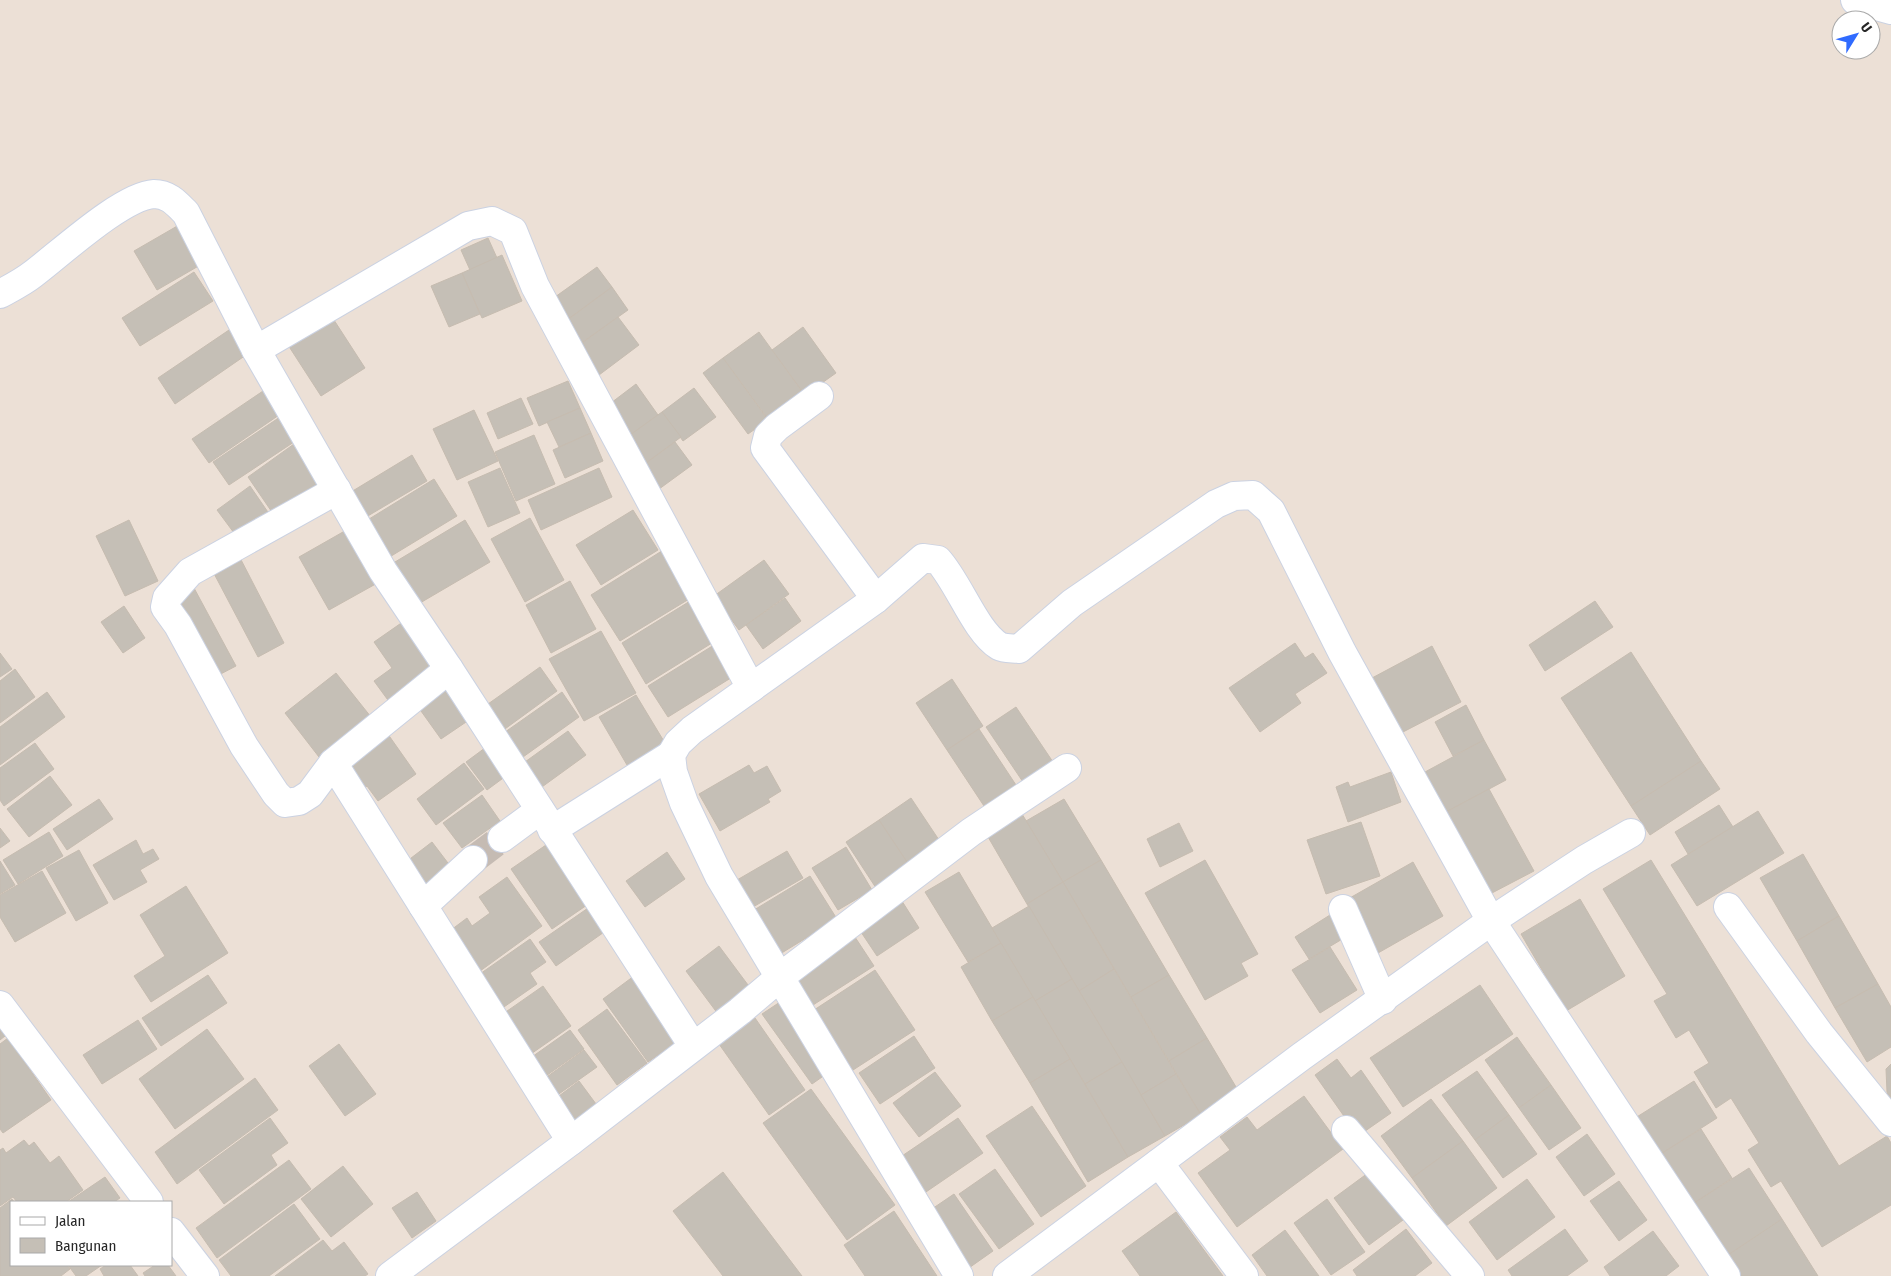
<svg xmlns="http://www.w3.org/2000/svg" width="1891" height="1276" font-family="'Fira Sans Condensed',sans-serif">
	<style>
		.building { fill: #c5bfb6; stroke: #c6bcb0 }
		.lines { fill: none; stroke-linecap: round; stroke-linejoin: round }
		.minor-tunnel { stroke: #c5bbb3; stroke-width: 28; stroke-dasharray: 28 14; stroke-linecap: butt }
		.minor-casing { stroke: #cbd2e2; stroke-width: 30 }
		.minor { stroke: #fff; stroke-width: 28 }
	</style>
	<rect width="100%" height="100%" fill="#ece0d6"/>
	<g class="building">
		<polygon points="179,225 202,264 157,290 134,251"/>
		<polygon points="488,238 497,258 470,270 461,250"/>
		<polygon points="502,255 522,301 482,318 462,273"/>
		<polygon points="597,267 612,287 564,322 548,302"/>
		<polygon points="194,272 213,301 140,346 122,318"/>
		<polygon points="462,273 480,314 449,327 431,286"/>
		<polygon points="612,287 628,310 577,346 562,324"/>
		<polygon points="332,317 365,368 321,396 288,345"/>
		<polygon points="618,317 639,345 599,375 578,346"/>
		<polygon points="803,327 836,373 805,395 772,350"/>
		<polygon points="229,330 246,355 175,404 158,378"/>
		<polygon points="759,332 803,393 768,419 723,358"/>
		<polygon points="723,358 768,420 748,434 703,373"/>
		<polygon points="568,381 580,408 539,426 527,398"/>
		<polygon points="636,384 658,415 625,439 603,409"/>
		<polygon points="694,388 716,417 683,441 662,412"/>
		<polygon points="266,389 282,413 209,463 192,439"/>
		<polygon points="521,398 533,424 498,439 487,413"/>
		<polygon points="580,408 591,433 559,447 547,422"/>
		<polygon points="474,410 498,461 457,480 433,429"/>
		<polygon points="662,412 681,437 642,466 623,440"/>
		<polygon points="280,417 297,440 229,485 213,462"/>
		<polygon points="591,433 603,461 565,478 553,450"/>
		<polygon points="534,435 555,484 516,501 495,452"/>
		<polygon points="675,442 692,465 655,492 638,469"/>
		<polygon points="294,444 323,486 276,518 248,477"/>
		<polygon points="412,455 427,481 361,520 346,495"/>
		<polygon points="500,468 520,513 488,527 468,482"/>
		<polygon points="599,468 612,497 541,530 528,500"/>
		<polygon points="434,479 457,516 383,561 361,524"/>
		<polygon points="250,486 272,518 240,541 217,510"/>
		<polygon points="633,510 658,550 601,585 576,545"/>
		<polygon points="530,518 564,580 525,602 491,539"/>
		<polygon points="129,520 158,581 125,596 96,536"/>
		<polygon points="465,520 490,562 420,603 395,562"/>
		<polygon points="350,528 381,581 329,610 299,557"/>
		<polygon points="665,549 694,596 620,641 591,595"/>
		<polygon points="237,552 284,643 258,657 210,566"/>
		<polygon points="764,560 789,594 739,630 714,596"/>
		<polygon points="570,581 596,629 551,653 526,605"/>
		<polygon points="194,588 236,666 211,679 170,600"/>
		<polygon points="695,598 720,638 646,684 622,643"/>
		<polygon points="785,598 801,621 763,649 746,625"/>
		<polygon points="1595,601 1613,627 1545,671 1529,645"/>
		<polygon points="124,606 145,638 123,653 101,622"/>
		<polygon points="407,619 444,670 393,707 374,681 392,668 374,642"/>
		<polygon points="601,631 636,693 584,721 549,659"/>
		<polygon points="1295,643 1305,658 1313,653 1327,673 1295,694 1301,703 1260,732 1229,688"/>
		<polygon points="714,645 734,676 668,717 648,686"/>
		<polygon points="1432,646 1461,702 1401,733 1372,678"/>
		<polygon points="1631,652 1701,761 1631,806 1561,698"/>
		<polygon points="0,653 12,669 0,677"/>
		<polygon points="540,667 557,691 498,734 481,709"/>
		<polygon points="15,669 35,697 0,723 0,681"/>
		<polygon points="336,673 371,717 319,757 285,713"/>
		<polygon points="952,679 983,726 947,750 916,703"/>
		<polygon points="447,683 472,718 441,739 416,704"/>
		<polygon points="47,692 65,717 0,765 0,727"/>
		<polygon points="562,692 579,717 516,762 498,737"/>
		<polygon points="636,695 665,743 627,765 599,717"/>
		<polygon points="1466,705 1484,740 1453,756 1435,722"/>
		<polygon points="1016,707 1053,762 1023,782 986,727"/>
		<polygon points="979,729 1016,785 984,806 947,750"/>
		<polygon points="385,730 416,774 378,801 367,786 361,790 340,762"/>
		<polygon points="568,731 586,755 535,792 518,767"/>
		<polygon points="1484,740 1506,780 1446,812 1425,772"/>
		<polygon points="35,743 54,769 4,806 0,800 0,768"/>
		<polygon points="489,745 510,773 487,790 466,762"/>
		<polygon points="1701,761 1720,789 1650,835 1631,806"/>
		<polygon points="464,763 484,789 436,825 417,799"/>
		<polygon points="749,765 754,773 767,766 781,791 768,799 770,802 720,831 699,794"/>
		<polygon points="1391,772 1401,802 1348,822 1336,787 1348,782 1350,787"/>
		<polygon points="50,776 72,805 29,837 7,809"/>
		<polygon points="1489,789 1534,871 1490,894 1446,812"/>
		<polygon points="482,795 500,821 462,848 443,823"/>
		<polygon points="911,798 941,843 909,865 879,820"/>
		<polygon points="99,799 113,819 67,850 53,829"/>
		<polygon points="1064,799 1101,860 1063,882 1026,821"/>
		<polygon points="1719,805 1733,827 1688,854 1675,832"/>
		<polygon points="1019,809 1063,882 1027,904 984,830"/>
		<polygon points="1758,811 1784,853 1697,906 1671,865"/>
		<polygon points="879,820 909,865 878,891 846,842"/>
		<polygon points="1361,822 1380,876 1326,894 1307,840"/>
		<polygon points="1179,823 1193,851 1160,867 1147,839"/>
		<polygon points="0,828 10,841 0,848"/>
		<polygon points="49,832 63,856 18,884 3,860"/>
		<polygon points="136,840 143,854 153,849 159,859 140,870 147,882 114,900 93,865"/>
		<polygon points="432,842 451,867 421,890 402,865"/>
		<polygon points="546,845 587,905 552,929 511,869"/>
		<polygon points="846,847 872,890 838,910 812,868"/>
		<polygon points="79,850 108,903 76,921 46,868"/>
		<polygon points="787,851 803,878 753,907 737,880"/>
		<polygon points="667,852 685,879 645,907 626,881"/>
		<polygon points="1803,854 1839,916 1797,941 1760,878"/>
		<polygon points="1101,860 1169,975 1131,997 1063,882"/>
		<polygon points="1205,860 1258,954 1241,963 1248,976 1205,1000 1145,893"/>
		<polygon points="1651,860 1839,1166 1887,1136 1891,1143 1891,1205 1822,1247 1781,1181 1771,1187 1748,1150 1759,1143 1731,1098 1716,1108 1694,1072 1709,1063 1689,1030 1676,1038 1654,1001 1667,994 1603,889"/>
		<polygon points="0,861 15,885 0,894"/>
		<polygon points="1413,862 1443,916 1378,953 1348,899"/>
		<polygon points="42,871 66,913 15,942 0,917 0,895"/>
		<polygon points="959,872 1001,943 968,962 925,892"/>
		<polygon points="810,876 837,919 780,954 754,910"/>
		<polygon points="507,877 542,926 476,974 447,933 467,918 472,926 490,913 479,897"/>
		<polygon points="1063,882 1114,969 1079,991 1027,904"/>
		<polygon points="186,886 228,953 151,1002 134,976 165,956 140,915"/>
		<polygon points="900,898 919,928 877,956 857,926"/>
		<polygon points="1580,899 1625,976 1566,1011 1521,934"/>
		<polygon points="591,906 607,930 556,966 539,942"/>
		<polygon points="1029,906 1072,979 1035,1001 992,928"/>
		<polygon points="1330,915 1344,938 1309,959 1295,937"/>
		<polygon points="1839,916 1878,984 1835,1008 1797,941"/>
		<polygon points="851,931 874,966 813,1005 791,969"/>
		<polygon points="530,939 546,962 530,973 537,984 501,1009 477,976"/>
		<polygon points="1001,943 1033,997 992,1021 961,967"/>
		<polygon points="719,946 751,989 718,1014 686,971"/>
		<polygon points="1330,947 1357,990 1320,1013 1292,970"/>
		<polygon points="1114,969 1176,1074 1141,1095 1079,991"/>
		<polygon points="875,970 915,1030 853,1070 814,1010"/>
		<polygon points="208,975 227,1003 161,1046 142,1018"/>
		<polygon points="1169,975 1207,1038 1169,1061 1131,997"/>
		<polygon points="634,976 680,1040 648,1062 603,999"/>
		<polygon points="1072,979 1122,1062 1085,1084 1035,1001"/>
		<polygon points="1878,984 1891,1007 1891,1047 1867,1062 1835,1008"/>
		<polygon points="1480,985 1513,1034 1403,1107 1370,1058"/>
		<polygon points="543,986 571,1026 528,1056 500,1016"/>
		<polygon points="1033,997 1070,1059 1030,1083 992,1021"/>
		<polygon points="783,1000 832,1070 812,1084 762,1014"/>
		<polygon points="607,1009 647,1063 617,1085 578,1030"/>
		<polygon points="0,1017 10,1032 0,1040"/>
		<polygon points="755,1018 805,1090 769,1115 719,1044"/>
		<polygon points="138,1020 157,1049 102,1084 83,1055"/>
		<polygon points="207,1029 244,1079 175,1129 139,1079"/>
		<polygon points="570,1030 584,1049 543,1078 529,1059"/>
		<polygon points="914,1036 935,1068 880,1104 859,1073"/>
		<polygon points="1517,1037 1551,1085 1519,1108 1485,1060"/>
		<polygon points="8,1038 51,1100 3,1133 0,1129 0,1044"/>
		<polygon points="1207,1038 1239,1092 1201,1115 1169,1061"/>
		<polygon points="339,1044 376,1094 345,1116 309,1066"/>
		<polygon points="584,1050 597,1067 556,1096 544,1079"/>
		<polygon points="1070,1059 1128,1157 1088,1182 1030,1083"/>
		<polygon points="1337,1059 1351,1078 1361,1070 1391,1113 1358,1136 1315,1075"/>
		<polygon points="1122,1062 1165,1136 1128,1157 1085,1084"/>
		<polygon points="1891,1064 1891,1106 1887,1092 1886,1069"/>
		<polygon points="1477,1071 1509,1115 1475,1140 1442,1095"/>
		<polygon points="935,1072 961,1106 919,1137 893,1103"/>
		<polygon points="1176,1074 1201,1115 1165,1136 1141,1095"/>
		<polygon points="255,1078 278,1110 177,1184 155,1152"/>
		<polygon points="579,1081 599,1108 574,1126 555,1099"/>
		<polygon points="1694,1081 1717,1118 1656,1157 1632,1120"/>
		<polygon points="1551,1085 1581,1128 1549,1150 1519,1108"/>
		<polygon points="811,1089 895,1205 847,1240 763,1123"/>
		<polygon points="1304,1096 1343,1149 1237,1227 1198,1173 1230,1150 1220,1137 1247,1117 1257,1130"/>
		<polygon points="1431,1099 1463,1141 1412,1178 1381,1136"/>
		<polygon points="1032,1106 1086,1186 1041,1217 986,1136"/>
		<polygon points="1509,1115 1537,1154 1503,1178 1475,1140"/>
		<polygon points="270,1118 288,1143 271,1155 277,1165 224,1204 199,1170"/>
		<polygon points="958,1118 983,1153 923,1194 899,1158"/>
		<polygon points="1701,1129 1732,1178 1688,1207 1656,1157"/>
		<polygon points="1587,1134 1615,1174 1584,1196 1556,1157"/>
		<polygon points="24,1140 29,1146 34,1142 50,1163 59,1156 83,1190 66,1202 17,1202 13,1197 0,1206 0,1150 3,1148 6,1153"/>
		<polygon points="1463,1141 1497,1188 1446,1226 1412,1178"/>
		<polygon points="289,1160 311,1189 217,1258 196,1228"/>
		<polygon points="343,1166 373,1204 331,1237 301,1199"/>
		<polygon points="1749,1168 1782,1219 1722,1259 1688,1207"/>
		<polygon points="995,1169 1034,1224 999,1249 959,1194"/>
		<polygon points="723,1172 802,1276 723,1276 673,1211"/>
		<polygon points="1368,1173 1403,1220 1369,1245 1334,1198"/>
		<polygon points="105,1177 120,1198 114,1202 68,1202"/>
		<polygon points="1527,1179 1555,1217 1497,1260 1469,1222"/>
		<polygon points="1619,1181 1647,1220 1619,1241 1590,1201"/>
		<polygon points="417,1192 436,1221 412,1238 392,1208"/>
		<polygon points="954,1194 993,1251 966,1270 926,1213"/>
		<polygon points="12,1199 14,1202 11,1202 11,1265 67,1265 70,1269 61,1276 0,1276 0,1208"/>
		<polygon points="1327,1199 1365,1252 1331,1275 1294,1223"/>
		<polygon points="294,1204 320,1239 269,1276 231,1276 219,1260"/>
		<polygon points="894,1211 937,1276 865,1276 844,1245"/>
		<polygon points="1176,1212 1223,1276 1140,1276 1122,1251"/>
		<polygon points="1782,1219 1818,1276 1733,1276 1722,1259"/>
		<polygon points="1406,1229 1432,1263 1415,1276 1357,1276 1353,1270"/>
		<polygon points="1565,1229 1588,1261 1567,1276 1512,1276 1508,1270"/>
		<polygon points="1285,1230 1319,1276 1267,1276 1252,1255"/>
		<polygon points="1653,1231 1679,1266 1666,1276 1610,1276 1604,1267"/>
		<polygon points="323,1240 332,1251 344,1242 368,1274 365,1276 275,1276"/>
		<polygon points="68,1265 102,1265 86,1276 76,1276"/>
		<polygon points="106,1265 130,1265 138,1276 104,1276 100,1269"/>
		<polygon points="155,1265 168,1265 176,1276 145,1276 143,1273"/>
	</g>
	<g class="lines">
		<polyline class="minor-tunnel" points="473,860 502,838"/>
		<g class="minor-casing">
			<g id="minor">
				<polyline points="1855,0 1891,10"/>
				<path d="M0,294C11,288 23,282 33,274C61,253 122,196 154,194C169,194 177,204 186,213L256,350L383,571L449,669L693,1046"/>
				<polyline points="256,350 468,226 492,221 513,231 535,286 751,688"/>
				<polyline points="819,396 777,427 768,436 765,448 876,599"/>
				<polyline points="337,490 190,572 167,598 165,607 178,625 244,746 276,794 285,803 299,801 310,794 333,763 449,669"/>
				<polyline points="333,763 571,1141"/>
				<polyline points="552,830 671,755"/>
				<polyline points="502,838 540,810"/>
				<polyline points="423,906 473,860"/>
				<polyline points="1728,907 1819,1033 1891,1122"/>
				<polyline points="1343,909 1383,1000"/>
				<polyline points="0,1005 149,1202"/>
				<polyline points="1346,1130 1470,1276"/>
				<polyline points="1159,1163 1244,1276"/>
				<polyline points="171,1232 205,1276"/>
				<polyline points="390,1276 571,1141 740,1011 780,977 971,832 1067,768"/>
				<path d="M959,1276L719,876L684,803L673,772L671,755L678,743L692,730L876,599L923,558L938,560C959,583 975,631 999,646C1005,649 1013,648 1019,649L1072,603L1216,504L1234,496L1253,495L1271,511L1342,652L1491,921L1726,1276"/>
				<polyline points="1007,1276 1302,1056 1491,921 1584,860 1631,833"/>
			</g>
		</g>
		<use href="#minor" class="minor"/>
	</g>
	<rect x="10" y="1201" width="162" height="65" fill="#ffffff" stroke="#a9a9a9"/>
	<rect x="20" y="1217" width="25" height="8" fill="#ffffff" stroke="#a9a9a9"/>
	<text x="55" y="1226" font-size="15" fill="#272727">Jalan</text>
	<rect x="20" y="1238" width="25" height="15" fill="#c5bfb6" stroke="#a9a9a9"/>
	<text x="55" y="1251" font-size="15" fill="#272727">Bangunan</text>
	<g transform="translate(1856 35) rotate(53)"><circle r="24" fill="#ffffff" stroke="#a9a9a9"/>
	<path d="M0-4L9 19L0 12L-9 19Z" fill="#306bff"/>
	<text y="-8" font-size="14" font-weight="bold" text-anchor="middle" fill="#272727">U</text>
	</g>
</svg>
